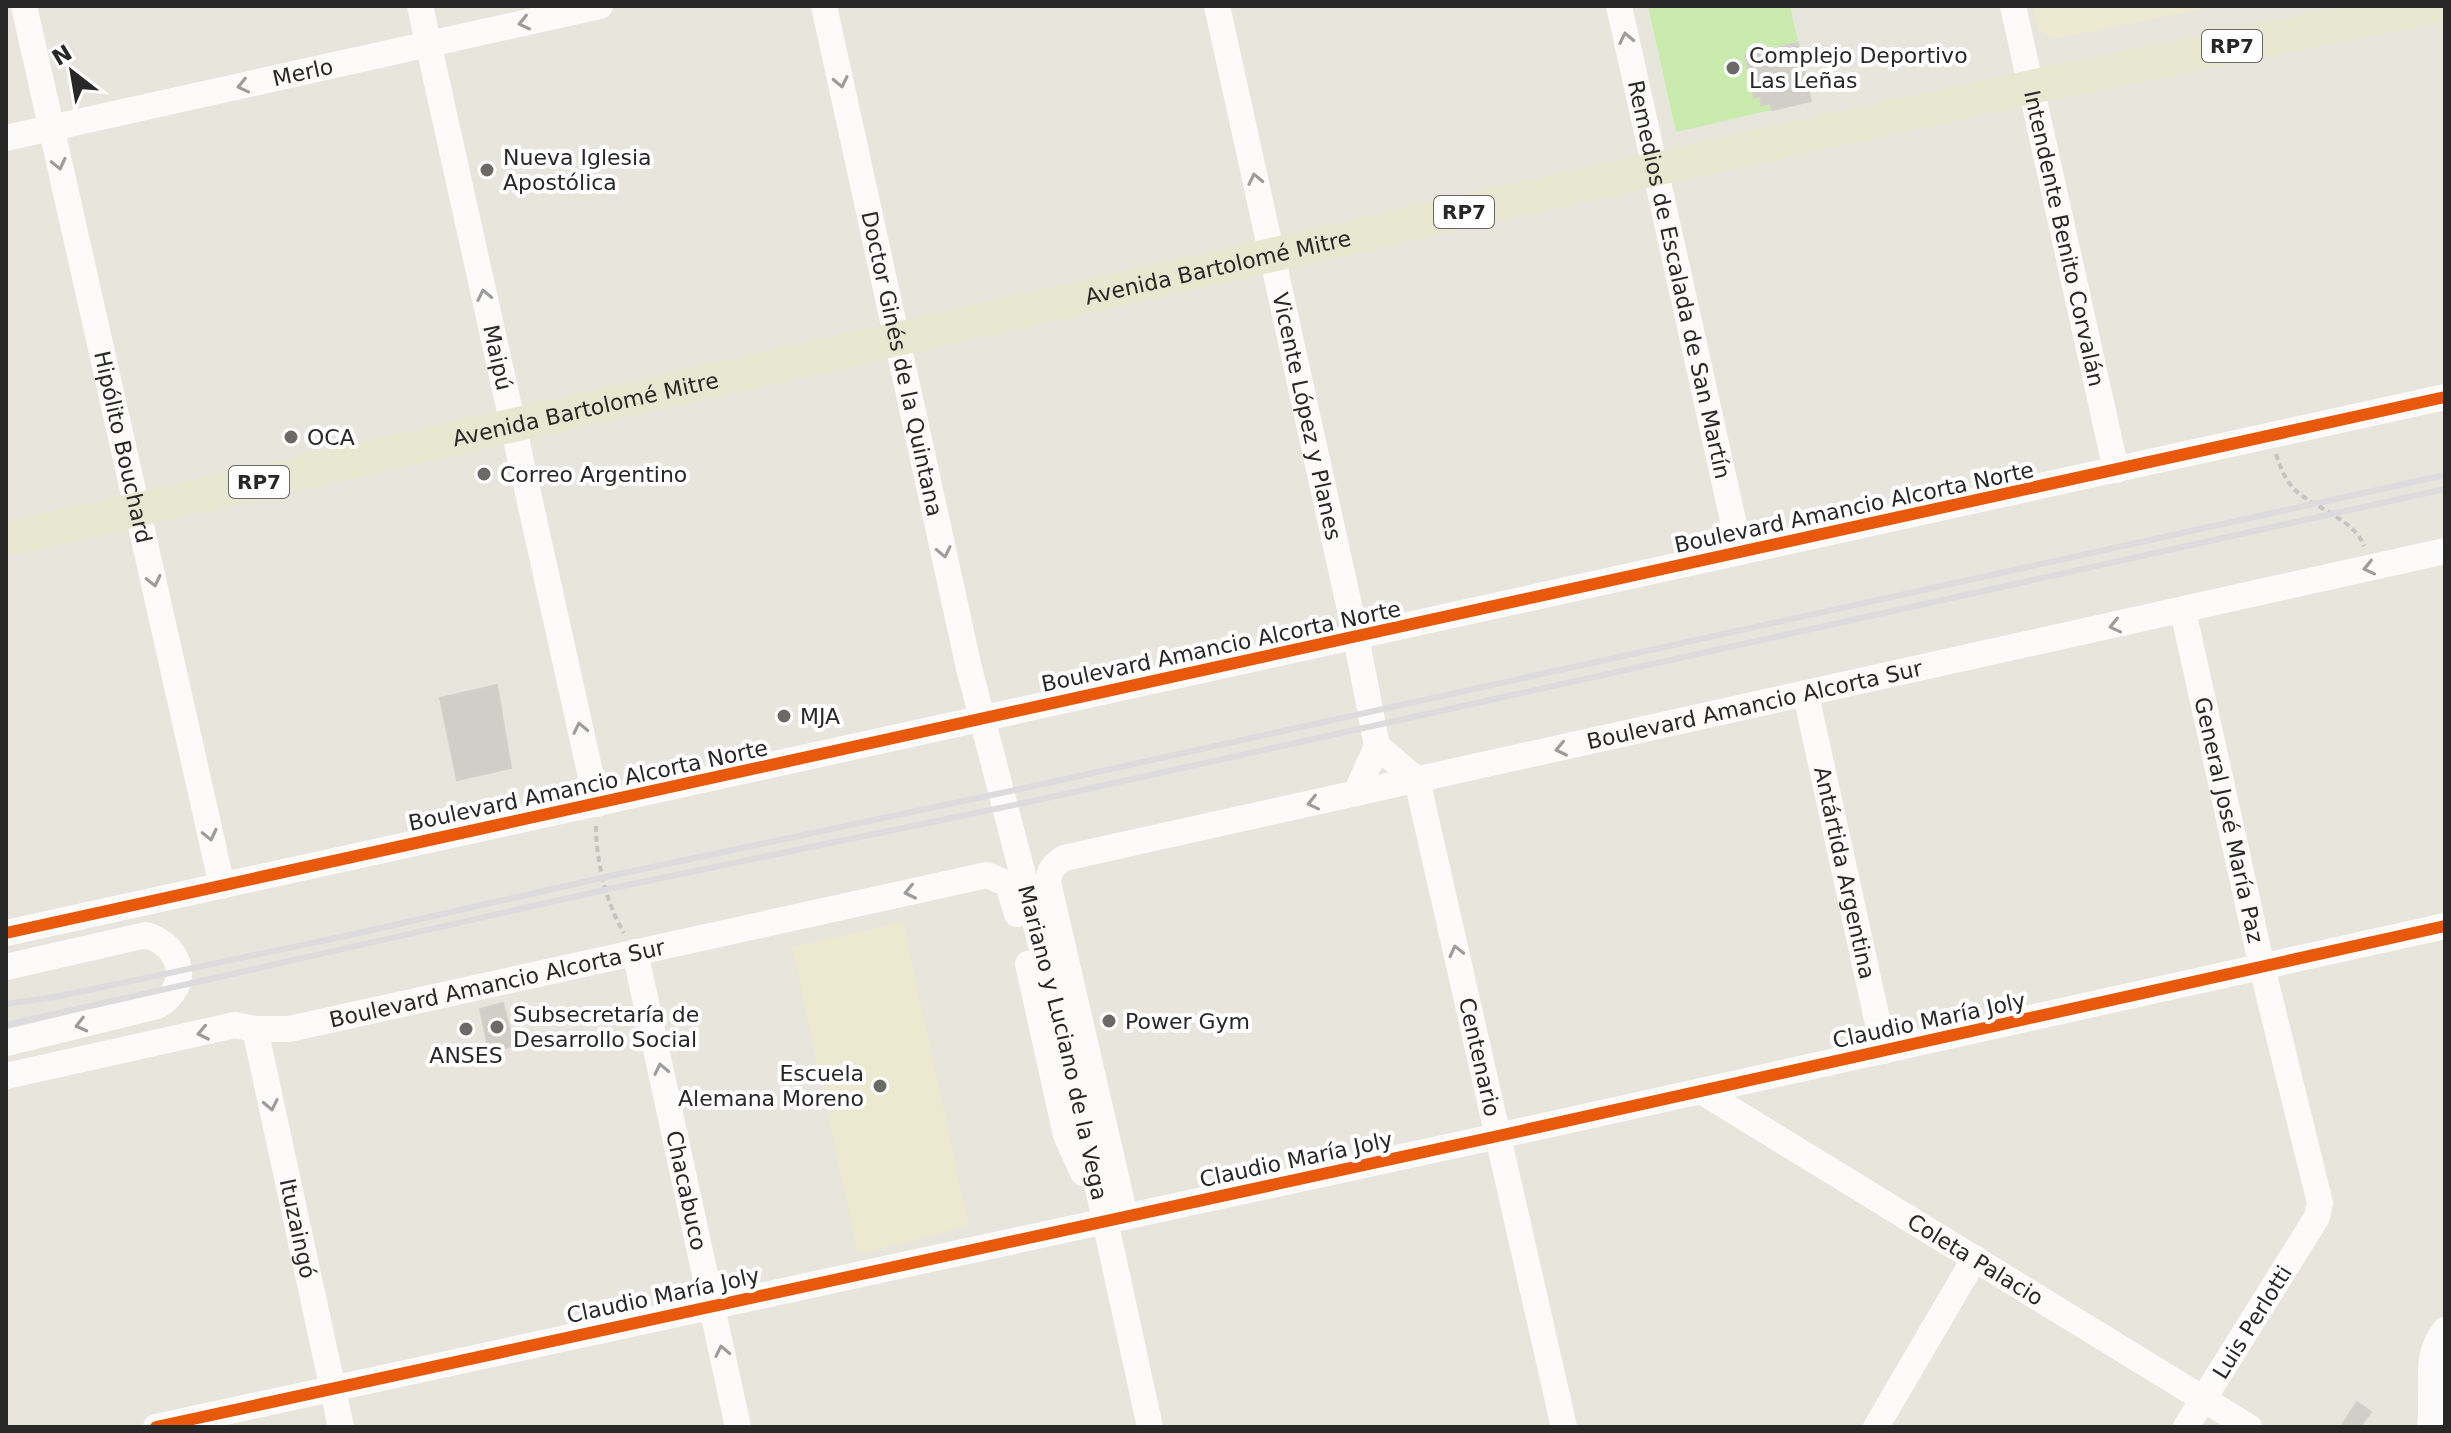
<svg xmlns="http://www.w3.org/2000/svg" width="2451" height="1433" font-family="'DejaVu Sans',sans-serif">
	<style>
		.education { fill: #ede8d0 }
		.pitch { fill: #c9ecae }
		.building { fill: #d1cec8; stroke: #d3d0c9; stroke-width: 2 }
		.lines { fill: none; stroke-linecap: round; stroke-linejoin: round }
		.path { stroke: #c5c4c3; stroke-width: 4; stroke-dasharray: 6 4; stroke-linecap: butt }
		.minor { stroke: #fcfbfa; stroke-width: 26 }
		.major { stroke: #e8e7d0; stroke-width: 34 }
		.rail { stroke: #dcdcde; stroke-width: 6 }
		.cycleway-casing { stroke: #fff; stroke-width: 17 }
		.cycleway { stroke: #e8590c; stroke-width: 12 }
		.oneway { stroke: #9d9c9c }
		.poi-dot { fill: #6b6a67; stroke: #fff; stroke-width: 3 }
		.labels { text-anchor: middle; stroke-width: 8; stroke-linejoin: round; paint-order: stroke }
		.shield { fill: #fff; stroke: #686868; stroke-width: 2 }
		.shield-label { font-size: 20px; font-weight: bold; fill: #282828 }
		.poi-label { font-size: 22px; fill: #282828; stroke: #fff; text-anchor: start }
		.street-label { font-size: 22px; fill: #282828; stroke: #fff }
	</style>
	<rect width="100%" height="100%" fill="#e8e5dd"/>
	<g class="education">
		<polygon points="2032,6 2217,6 2054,39 2038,30"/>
		<polygon points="903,922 969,1226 858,1254 792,947"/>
	</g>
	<polygon class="pitch" points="1648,6 1790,6 1811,101 1676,132"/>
	<g class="building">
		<polygon points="1798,43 1811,101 1772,110 1770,103 1761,105 1760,96 1754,98 1745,55"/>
		<polygon points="497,685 511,768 457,780 440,698"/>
		<polygon points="503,1003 514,1046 489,1052 480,1009"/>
		<polygon points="2357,1402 2371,1412 2360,1427 2341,1427"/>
	</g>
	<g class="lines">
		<g class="path">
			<path d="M2276,454C2280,467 2285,479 2294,489C2314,508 2354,519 2364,546"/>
			<path d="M596,826C596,861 606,903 624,933"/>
		</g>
		<g class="minor">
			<path id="s1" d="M24,6L222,886"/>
			<path id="s2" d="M420,6L597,804"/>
			<path id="s3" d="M824,6L969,668L1065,1037L1150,1427"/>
			<path id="s4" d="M1217,6L1356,637L1377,746L1356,793"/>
			<path id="s5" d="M1619,6L1740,552"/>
			<path id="s6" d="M2013,6L2116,470"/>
			<path id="s7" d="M6,138L600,6"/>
			<path id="s8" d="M2183,611L2262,967L2320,1203L2317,1217L2186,1427"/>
			<path id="s9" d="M1806,695L1884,1051"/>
			<polyline points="1377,746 1417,780"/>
			<path id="s10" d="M1417,780L1564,1427"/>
			<polyline points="6,933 2445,397"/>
			<path id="s11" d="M635,952L738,1427"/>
			<polyline points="1028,964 1066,1135 1083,1173"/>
			<path d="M6,967L146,935C183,946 192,987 157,1006L6,1043"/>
			<path id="s12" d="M255,1029L341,1427"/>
			<path id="s13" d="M6,1076L235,1025L255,1029H289L987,875L1008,884L1017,914"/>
			<path id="s14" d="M1701,1091L2249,1427"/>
			<path id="s15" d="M1125,1216L1049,887C1047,872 1052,866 1064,858L2445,551"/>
			<polyline points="156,1427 1498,1136 2445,926"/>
			<polyline points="1876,1427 1975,1258"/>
			<path d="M2430,1427C2435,1396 2422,1357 2445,1330"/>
		</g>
		<path class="major" id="s16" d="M6,539L1655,169L2031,87L2434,6"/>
		<g class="rail">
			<polyline points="6,1004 60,996 350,935 610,876 1020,789 2445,475"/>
			<polyline points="6,1025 613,888 1024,803 2445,489"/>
		</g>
		<g class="cycleway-casing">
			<g id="cycleway">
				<polyline points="6,933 2445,397"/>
				<polyline points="156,1427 1498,1136 2445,926"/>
			</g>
		</g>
		<use href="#cycleway" class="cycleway"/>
	</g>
	<defs><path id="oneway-chevron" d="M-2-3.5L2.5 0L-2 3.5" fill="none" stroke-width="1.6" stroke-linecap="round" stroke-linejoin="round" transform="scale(2)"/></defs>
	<g class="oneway">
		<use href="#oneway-chevron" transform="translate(524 23) rotate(167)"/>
		<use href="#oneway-chevron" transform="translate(1626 38) rotate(-102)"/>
		<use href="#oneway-chevron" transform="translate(841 82) rotate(78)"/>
		<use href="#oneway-chevron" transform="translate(243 86) rotate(167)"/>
		<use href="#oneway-chevron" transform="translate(59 164) rotate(77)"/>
		<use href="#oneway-chevron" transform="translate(1255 179) rotate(-102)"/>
		<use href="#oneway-chevron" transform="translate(484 295) rotate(-102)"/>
		<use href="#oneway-chevron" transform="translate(944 552) rotate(78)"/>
		<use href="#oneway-chevron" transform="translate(2369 568) rotate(167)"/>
		<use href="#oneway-chevron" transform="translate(154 581) rotate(77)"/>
		<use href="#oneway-chevron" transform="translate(2115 626) rotate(167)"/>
		<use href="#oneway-chevron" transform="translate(580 728) rotate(-102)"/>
		<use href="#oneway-chevron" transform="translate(1561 749) rotate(168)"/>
		<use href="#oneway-chevron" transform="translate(1313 803) rotate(167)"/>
		<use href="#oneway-chevron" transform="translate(210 835) rotate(77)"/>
		<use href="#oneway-chevron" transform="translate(910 892) rotate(168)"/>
		<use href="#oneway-chevron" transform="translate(1456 951) rotate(-103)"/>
		<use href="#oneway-chevron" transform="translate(81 1025) rotate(166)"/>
		<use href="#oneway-chevron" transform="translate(203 1033) rotate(168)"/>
		<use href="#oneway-chevron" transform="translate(661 1069) rotate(-102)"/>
		<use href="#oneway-chevron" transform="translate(271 1105) rotate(78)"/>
		<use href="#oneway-chevron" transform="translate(722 1351) rotate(-102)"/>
	</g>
	<g class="poi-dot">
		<circle cx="1733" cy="68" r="8"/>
		<circle cx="487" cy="170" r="8"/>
		<circle cx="291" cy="437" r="8"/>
		<circle cx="484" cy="474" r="8"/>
		<circle cx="784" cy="716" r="8"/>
		<circle cx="1109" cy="1021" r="8"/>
		<circle cx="497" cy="1027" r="8"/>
		<circle cx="466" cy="1029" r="8"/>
		<circle cx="880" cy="1086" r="8"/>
	</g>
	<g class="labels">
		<g class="shield">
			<rect x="2202" y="30" width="60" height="32" rx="6"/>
			<rect x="1434" y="196" width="60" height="32" rx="6"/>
			<rect x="229" y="466" width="60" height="32" rx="6"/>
		</g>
		<g class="shield-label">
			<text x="2232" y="53">RP7</text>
			<text x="1464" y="219">RP7</text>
			<text x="259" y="489">RP7</text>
		</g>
		<g class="poi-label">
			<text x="1749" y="63">Complejo Deportivo<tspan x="1749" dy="25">Las Leñas</tspan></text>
			<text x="503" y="165">Nueva Iglesia<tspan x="503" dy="25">Apostólica</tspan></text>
			<text x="307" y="445">OCA</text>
			<text x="500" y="482">Correo Argentino</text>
			<text x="800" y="724">MJA</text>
			<text x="513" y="1022">Subsecretaría de<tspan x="513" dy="25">Desarrollo Social</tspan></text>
			<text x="1125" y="1029">Power Gym</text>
			<text x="466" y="1063" text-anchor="middle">ANSES</text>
			<text x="864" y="1081" text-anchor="end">Escuela<tspan x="864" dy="25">Alemana Moreno</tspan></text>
		</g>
		<g class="street-label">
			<text dy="8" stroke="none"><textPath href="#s7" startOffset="304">Merlo</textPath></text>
			<text dy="8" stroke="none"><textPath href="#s6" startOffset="238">Intendente Benito Corvalán</textPath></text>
			<text dy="8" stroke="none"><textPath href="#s16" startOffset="1242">Avenida Bartolomé Mitre</textPath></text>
			<text dy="8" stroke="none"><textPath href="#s5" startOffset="280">Remedios de Escalada de San Martín</textPath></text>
			<text dy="8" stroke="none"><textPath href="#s2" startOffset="360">Maipú</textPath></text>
			<text dy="8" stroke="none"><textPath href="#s3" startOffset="366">Doctor Ginés de la Quintana</textPath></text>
			<text dy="8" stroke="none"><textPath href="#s16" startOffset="594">Avenida Bartolomé Mitre</textPath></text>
			<text dy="8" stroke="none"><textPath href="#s4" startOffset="420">Vicente López y Planes</textPath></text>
			<text dy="8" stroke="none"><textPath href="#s1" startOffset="452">Hipólito Bouchard</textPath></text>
			<text transform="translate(1854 507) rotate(-12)" y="8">Boulevard Amancio Alcorta Norte</text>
			<text transform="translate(1221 646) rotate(-12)" y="8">Boulevard Amancio Alcorta Norte</text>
			<text dy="8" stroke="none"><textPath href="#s15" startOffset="1080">Boulevard Amancio Alcorta Sur</textPath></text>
			<text transform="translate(588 785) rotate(-12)" y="8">Boulevard Amancio Alcorta Norte</text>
			<text dy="8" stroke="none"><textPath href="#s8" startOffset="214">General José María Paz</textPath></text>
			<text dy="8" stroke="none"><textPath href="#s9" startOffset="182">Antártida Argentina</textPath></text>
			<text dy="8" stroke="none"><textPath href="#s13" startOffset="502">Boulevard Amancio Alcorta Sur</textPath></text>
			<text transform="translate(1929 1020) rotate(-12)" y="8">Claudio María Joly</text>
			<text dy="8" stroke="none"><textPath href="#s3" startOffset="1064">Mariano y Luciano de la Vega</textPath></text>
			<text dy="8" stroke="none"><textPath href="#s10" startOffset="284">Centenario</textPath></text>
			<text transform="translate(1296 1159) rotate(-12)" y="8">Claudio María Joly</text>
			<text dy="8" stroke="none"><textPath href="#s11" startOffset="244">Chacabuco</textPath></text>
			<text dy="8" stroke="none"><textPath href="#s12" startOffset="204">Ituzaingó</textPath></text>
			<text dy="8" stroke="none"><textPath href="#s14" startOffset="322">Coleta Palacio</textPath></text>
			<text transform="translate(663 1295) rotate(-12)" y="8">Claudio María Joly</text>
			<text transform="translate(2252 1322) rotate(-58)" y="8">Luis Perlotti</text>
		</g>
	</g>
	<rect width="2451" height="1433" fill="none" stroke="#282828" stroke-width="16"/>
	<g transform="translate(72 72) rotate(329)" stroke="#ffffff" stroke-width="6" paint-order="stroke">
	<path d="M0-6L14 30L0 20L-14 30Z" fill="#282828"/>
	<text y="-12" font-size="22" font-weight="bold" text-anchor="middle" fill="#282828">N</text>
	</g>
</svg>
